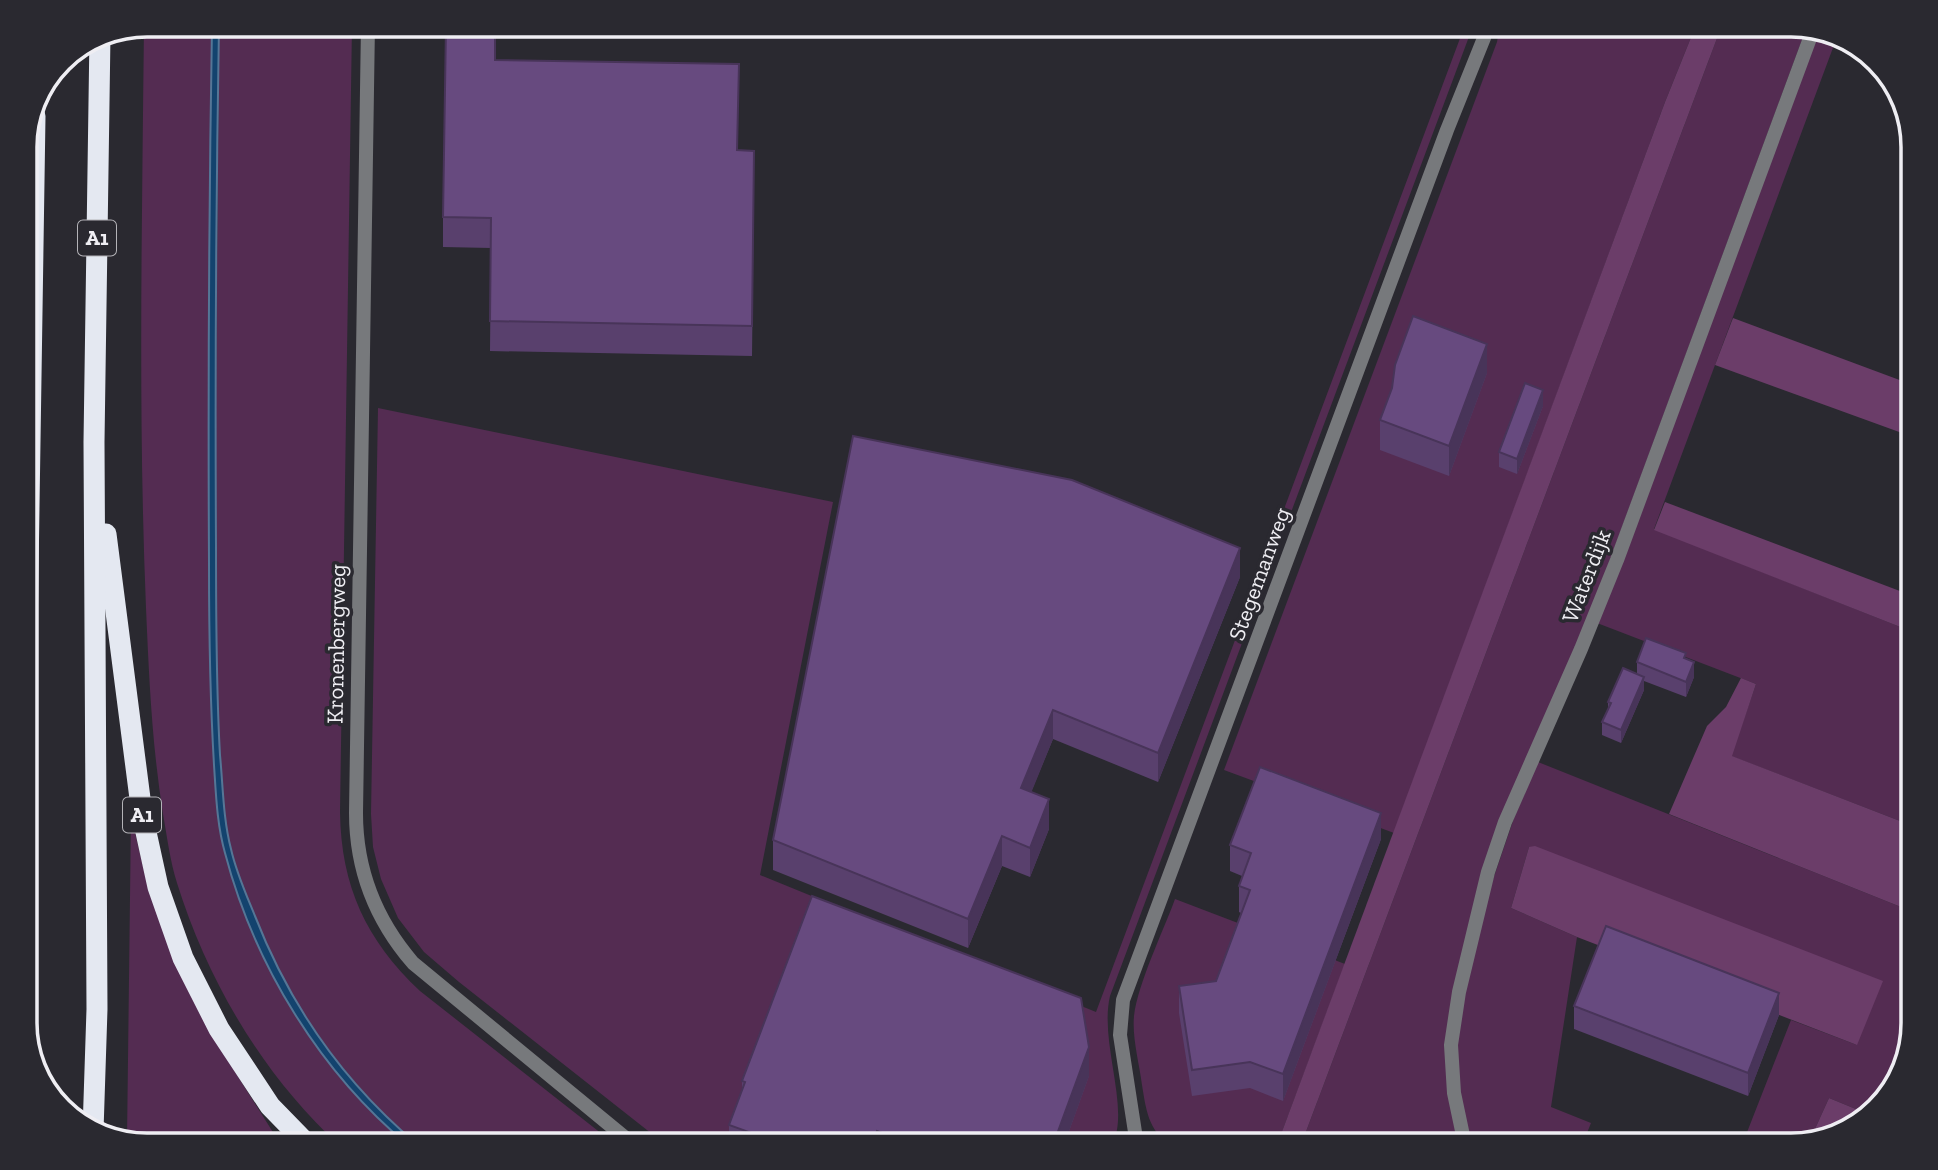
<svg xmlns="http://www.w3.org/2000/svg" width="1938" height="1170" font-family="'Zilla Slab',serif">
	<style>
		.green { fill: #542c52 }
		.forest { fill: #6b3d69 }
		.water { fill: #13436e; stroke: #557696; stroke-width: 2 }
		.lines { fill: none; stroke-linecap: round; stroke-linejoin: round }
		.street { stroke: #77797c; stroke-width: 14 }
		.highway { stroke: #e4e8f1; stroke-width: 21 }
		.wall { fill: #59406d }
		.shaded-wall { fill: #483459 }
		.building { fill: #674a7f; stroke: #483459; stroke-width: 2 }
		.labels { text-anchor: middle; stroke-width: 7; stroke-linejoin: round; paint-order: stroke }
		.shield { fill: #2a2930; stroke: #b4b3b8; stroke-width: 2 }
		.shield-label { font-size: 21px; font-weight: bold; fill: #efeef3 }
		.street-label { font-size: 23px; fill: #efeef3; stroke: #2a2930 }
		.rim { fill: none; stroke: #efeef3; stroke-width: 3.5 }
	</style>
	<rect width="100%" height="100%" fill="#2a2930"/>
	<g class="green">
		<path d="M144,25H212C210,206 208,388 209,570C209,635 210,700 214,765C216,795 217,825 225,853C229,870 237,887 243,903C278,998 331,1079 408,1145H339C263,1075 208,982 177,883C170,861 167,836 163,814C152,745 149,677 146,608C138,414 142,219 144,25Z"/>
		<path d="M219,25H352L340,812C341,886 366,940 420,991L616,1145H418C345,1082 291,1007 255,916C246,894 236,872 231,849C223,818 223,786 220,755C216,688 216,620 216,553C215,377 218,201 219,25Z"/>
		<path d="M1465,25H1472L1470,34L1110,996C1099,1043 1131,1109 1112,1145H666L459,982L424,952L398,918L381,879L373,847L371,814L378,408L833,502L760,875L1096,1012Z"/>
		<polygon points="1500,25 1696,25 1665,102 1394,833 1224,770 1497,42"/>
		<polygon points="1722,25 1792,25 1806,29 1597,595 1535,742 1450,1013 1460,1145 1301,1145"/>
		<polygon points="1817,31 1837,37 1654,529 1913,632 1913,826 1731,756 1756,684 1597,623"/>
		<polygon points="1538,762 1906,909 1913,917 1913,1024 1897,1085 1868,1114 1829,1098 1810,1140 1792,1145 1742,1145 1791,1020 1857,1045 1529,847 1511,908 1577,937 1551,1107 1591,1123 1587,1133 1558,1136 1530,1145 1469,1145 1460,1098 1456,1047 1461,1007 1486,900 1514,818"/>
		<polygon points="131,816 150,895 215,1040 281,1145 146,1145 127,1140"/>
		<path d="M1175,899L1345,964L1277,1145H1170C1148,1130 1146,1109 1142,1085C1139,1062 1132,1038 1134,1016C1138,983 1163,932 1175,899Z"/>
	</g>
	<g class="forest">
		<polygon points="1696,25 1722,25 1301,1145 1277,1145 1665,102"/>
		<polygon points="1733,318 1913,385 1913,437 1715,365"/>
		<polygon points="1665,502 1913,596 1913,632 1654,530"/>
		<polygon points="1741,678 1756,684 1732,756 1913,826 1913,917 1906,909 1669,814 1707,726 1726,707"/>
		<polygon points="1535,846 1883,981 1857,1045 1577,937 1511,908 1529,847"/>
		<polygon points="1829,1098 1868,1114 1853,1129 1810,1140"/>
	</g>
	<path class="water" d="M212,25H219C216,199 215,373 216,547C216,616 216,686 220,755C223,786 223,818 231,849C236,872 246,894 255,916C290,1006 344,1083 418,1145H408C320,1072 254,964 225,853C217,825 216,795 214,765C210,698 209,631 209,564C208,384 209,204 212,25Z"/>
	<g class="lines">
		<g class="street">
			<path d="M368,24L356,813C356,870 375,919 413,963L634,1145"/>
			<polyline points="1137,1145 1120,1035 1123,1000 1447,130 1484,38 1486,24"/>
			<polyline points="1465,1145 1454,1093 1451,1045 1459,992 1488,872 1505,822 1581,649 1617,560 1813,30"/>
			<polyline points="1562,1145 1571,1144 1598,1145"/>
		</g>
		<g class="highway">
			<polyline points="106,534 142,814 158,887 183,958 219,1029 270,1106 308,1145"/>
			<polyline points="25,768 35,116"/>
			<polyline points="93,1131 97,1009 94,442 100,34"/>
		</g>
	</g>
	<g class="wall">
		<polygon points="495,60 738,150 754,180 752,356 490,351 491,248 443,247 443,217"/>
		<polygon points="1487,373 1449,476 1380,450 1380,420"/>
		<polygon points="1543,406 1517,474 1499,467 1499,452"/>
		<polygon points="1240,577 1158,782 1053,739 1031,792 1049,829 1030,877 1002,866 968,948 773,870 773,840"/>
		<polygon points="1686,659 1694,677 1686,697 1644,681 1644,690 1621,743 1602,735 1602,722 1608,710 1608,702 1637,674 1637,662"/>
		<polygon points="1381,839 1283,1101 1250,1088 1192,1096 1179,1013 1179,986 1216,981 1241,913 1239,912 1239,886 1242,876 1230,871 1230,845"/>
		<polygon points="1574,1006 1779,1015 1748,1096 1574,1029"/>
		<polygon points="1089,1076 1064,1145 729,1145 729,1125 742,1091 742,1081"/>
	</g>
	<g class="shaded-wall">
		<polygon points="1487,344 1487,373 1449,476 1449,446"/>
		<polygon points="1543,390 1543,406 1517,474 1517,459"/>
		<polygon points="1240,548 1240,577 1158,782 1158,753"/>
		<polygon points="1694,662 1694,677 1686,697 1686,682"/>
		<polygon points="1644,677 1644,690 1621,743 1621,730"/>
		<polygon points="1053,710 1053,739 1021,818 1021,788"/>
		<polygon points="1049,799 1049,829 1030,877 1030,848"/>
		<polygon points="1381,813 1381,839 1283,1101 1283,1074"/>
		<polygon points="1002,836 1002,866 968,948 968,919"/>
		<polygon points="1779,993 1779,1015 1748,1096 1748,1073"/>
		<polygon points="1089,1047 1089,1076 1064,1145 1053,1145"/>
		<polygon points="877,1131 877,1145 872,1145"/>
	</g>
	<g class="building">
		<polygon points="446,25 495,25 495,60 739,64 737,150 754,151 752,326 490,321 491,218 443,217"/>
		<polygon points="1413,316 1487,344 1449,446 1380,420 1392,388 1395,365"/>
		<polygon points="1525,383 1543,390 1517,459 1499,452"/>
		<polygon points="853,436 1072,480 1240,548 1158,753 1053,710 1021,788 1049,799 1030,848 1002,836 968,919 773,840"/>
		<polygon points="1646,638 1686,653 1684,658 1694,662 1686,682 1637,662"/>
		<polygon points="1623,668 1644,677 1621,730 1602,722 1611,703 1608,702"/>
		<polygon points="1260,767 1381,813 1283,1074 1250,1062 1192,1070 1179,986 1216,981 1250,890 1239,886 1251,853 1230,845"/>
		<polygon points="812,896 1081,998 1089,1047 1053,1145 915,1145 877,1131 872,1145 785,1145 729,1125 745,1082 742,1081"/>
		<polygon points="1606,926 1779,993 1748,1073 1574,1006"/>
	</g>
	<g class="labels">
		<g class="shield">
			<rect x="78" y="220.5" width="38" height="35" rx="5"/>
			<rect x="123" y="797.5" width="38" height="35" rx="5"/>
		</g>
		<g class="shield-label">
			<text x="97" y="245">A1</text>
			<text x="142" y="822">A1</text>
		</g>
		<g class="street-label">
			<text transform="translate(1259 574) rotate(-70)" y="8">Stegemanweg</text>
			<text transform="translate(1586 576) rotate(-69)" y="8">Waterdijk</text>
			<text transform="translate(336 644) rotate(-89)" y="8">Kronenbergweg</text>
		</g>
	</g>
	<path d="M0 0H1938V1170H0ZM147 37H1791A110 110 0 0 1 1901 147V1023A110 110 0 0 1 1791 1133H147A110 110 0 0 1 37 1023V147A110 110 0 0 1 147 37Z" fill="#2a2930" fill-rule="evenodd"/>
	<path class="rim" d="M147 37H1791A110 110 0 0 1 1901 147V1023A110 110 0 0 1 1791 1133H147A110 110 0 0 1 37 1023V147A110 110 0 0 1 147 37Z"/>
</svg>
